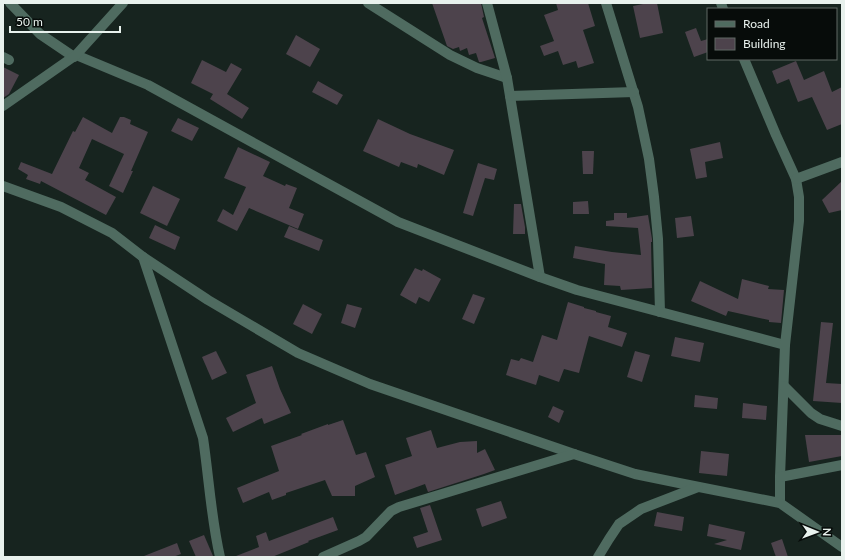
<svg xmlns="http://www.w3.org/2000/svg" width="845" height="560" font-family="Lato,sans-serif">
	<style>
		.building { fill: #4d434c }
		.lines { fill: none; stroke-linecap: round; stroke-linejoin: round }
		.minor { stroke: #4f6b60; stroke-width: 10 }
	</style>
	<rect width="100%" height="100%" fill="#17241f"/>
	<g class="building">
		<polygon points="432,3 481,3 484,17 482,18 495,58 481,62 479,62 476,53 469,55 467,48 460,51 459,47 453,49 447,46"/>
		<polygon points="556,3 588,3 595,26 583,30 594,63 578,68 576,61 563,65 558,51 544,56 540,46 554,41 544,15 558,10"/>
		<polygon points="648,3 657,3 663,33 640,38 633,6"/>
		<polygon points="696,28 701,41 708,39 708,52 694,57 685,32"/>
		<polygon points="296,35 320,49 310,67 286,54"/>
		<polygon points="202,60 226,72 231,63 242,69 227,94 249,108 242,119 210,99 213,94 191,83"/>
		<polygon points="796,61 804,80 824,71 832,92 842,87 842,124 827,130 812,97 798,102 789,79 777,84 772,71"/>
		<polygon points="3,67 19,75 9,94 3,98"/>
		<polygon points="318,81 343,95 337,105 312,92"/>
		<polygon points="83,117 112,133 120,117 124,117 131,120 130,124 148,132 131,171 133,171 123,193 109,186 124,154 92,139 79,168 89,173 85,180 116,197 106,215 41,181 40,184 26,179 28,175 18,169 21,162 52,174 73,131 75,132"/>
		<polygon points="178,118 199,128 192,141 171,131"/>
		<polygon points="378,119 410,134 454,150 444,175 418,164 417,168 401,162 399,167 363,151"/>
		<polygon points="720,142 723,158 705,162 707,177 696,179 690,149"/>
		<polygon points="238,147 270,162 263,176 285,186 286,184 297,188 289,208 304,214 298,229 249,208 237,231 217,221 223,209 233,215 246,187 224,178"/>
		<polygon points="582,151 594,151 593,174 583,174"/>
		<polygon points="478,163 497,169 494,180 485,178 473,216 463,213"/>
		<polygon points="842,181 842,210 829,213 822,200"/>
		<polygon points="153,186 180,199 167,226 140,213"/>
		<polygon points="588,201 589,214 573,214 573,202"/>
		<polygon points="514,204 521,204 525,227 525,234 513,234"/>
		<polygon points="614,213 627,213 627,218 648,215 652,239 652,242 651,242 652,288 621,290 620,286 604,285 605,264 573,258 575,246 612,252 641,255 638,228 606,226 606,221 614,220"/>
		<polygon points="691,216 694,236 677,238 675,218"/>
		<polygon points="155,225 180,237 175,250 149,238"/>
		<polygon points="289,226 323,240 319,251 284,237"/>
		<polygon points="415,268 422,271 423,269 441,279 429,302 419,297 416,304 400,295"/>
		<polygon points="742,279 769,286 768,289 784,290 781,323 769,322 769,320 728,311 726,316 691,301 700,281 738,299"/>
		<polygon points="473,294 485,298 474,324 462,319"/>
		<polygon points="568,302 584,307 584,308 596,311 596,312 611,316 608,327 627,333 622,347 589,336 579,373 564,369 559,382 539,375 536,385 506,375 511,359 519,361 521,358 533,362 542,335 557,340"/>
		<polygon points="303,304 322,314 312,334 293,324"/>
		<polygon points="347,304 362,308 355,328 341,323"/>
		<polygon points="821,322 833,323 826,383 842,384 842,403 813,401"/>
		<polygon points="675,337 704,343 700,362 671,356"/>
		<polygon points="216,351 227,373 212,380 202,357"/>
		<polygon points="635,351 650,355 642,382 627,377"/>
		<polygon points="272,366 280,389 291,413 264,424 262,418 233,432 226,418 256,403 246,375"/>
		<polygon points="695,395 718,398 717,409 694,407"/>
		<polygon points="743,403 767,406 766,420 742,418"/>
		<polygon points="553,406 564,411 559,423 548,417"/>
		<polygon points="343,420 356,455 366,452 375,477 355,486 355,496 332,496 325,480 286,493 286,495 272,500 269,492 243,503 237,488 279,471 271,446 302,435 301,434 328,424 328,425"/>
		<polygon points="431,430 437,448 460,442 477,441 477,453 485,449 495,470 484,474 428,492 425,484 395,495 385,465 412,456 406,438"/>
		<polygon points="805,435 842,435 842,456 809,462"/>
		<polygon points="701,451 729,454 727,476 699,473"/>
		<polygon points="501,501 507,518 482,527 476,509"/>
		<polygon points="430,505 442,540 417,548 413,537 428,532 420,508"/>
		<polygon points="657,512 684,517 682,531 654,526"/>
		<polygon points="333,517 338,530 308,541 309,542 272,557 236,557 236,556 259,547 256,536 266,532 269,541"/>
		<polygon points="709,524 745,532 741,550 714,544 727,540 707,536"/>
		<polygon points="204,535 213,556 213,557 196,557 189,541"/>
		<polygon points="782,539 788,557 776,557 771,543"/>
		<polygon points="177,543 181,554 173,557 144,557 144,556"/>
	</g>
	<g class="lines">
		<g class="minor">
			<polyline points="10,3 40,34 74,57"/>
			<polyline points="368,3 450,55 477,68 507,78"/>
			<polyline points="487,3 507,78 540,277"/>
			<polyline points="606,3 638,107 649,159 654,197 658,239 660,312"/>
			<polyline points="721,3 723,9"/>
			<polyline points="76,55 148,85 398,222 540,277 577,290 785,345"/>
			<polyline points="3,57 9,60"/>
			<polyline points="744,59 776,135 796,179 799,197 799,221 785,345 780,477 780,503"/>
			<polyline points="510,96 634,92"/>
			<polyline points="3,106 76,55 123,3"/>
			<polyline points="796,179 842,162"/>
			<polyline points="3,186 61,207 112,233 143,257 208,300 298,353 370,384 574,454 635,474 679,483 780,503 842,547"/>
			<path d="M143,257L203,438C209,478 211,518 220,557"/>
			<polyline points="784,386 811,413 820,419 842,426"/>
			<polyline points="780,477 842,465"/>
			<polyline points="323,557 359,541 366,537 391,511 399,507 574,454"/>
			<polyline points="598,557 609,539 619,524 641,509 698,487"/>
		</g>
	</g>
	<rect width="845" height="560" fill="none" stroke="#e8f1ed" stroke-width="8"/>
	<rect x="707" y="8" width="130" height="52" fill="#070c0a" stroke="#616865"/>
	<rect x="715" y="21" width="20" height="6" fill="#4f6b60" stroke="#616865"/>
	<text x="743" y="28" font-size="12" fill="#e8f1ed">Road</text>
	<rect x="715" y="38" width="20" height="12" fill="#4d434c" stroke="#616865"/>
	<text x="743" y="48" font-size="12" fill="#e8f1ed">Building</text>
	<g transform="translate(817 532) rotate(91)" stroke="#070c0a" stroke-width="3" paint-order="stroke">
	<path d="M0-3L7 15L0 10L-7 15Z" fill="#e8f1ed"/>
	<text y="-6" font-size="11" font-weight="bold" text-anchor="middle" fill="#e8f1ed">N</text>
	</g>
	<path d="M10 26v6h110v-6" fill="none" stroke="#e8f1ed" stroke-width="2"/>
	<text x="16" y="26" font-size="12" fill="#e8f1ed" stroke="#070c0a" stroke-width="3" paint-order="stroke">50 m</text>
</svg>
